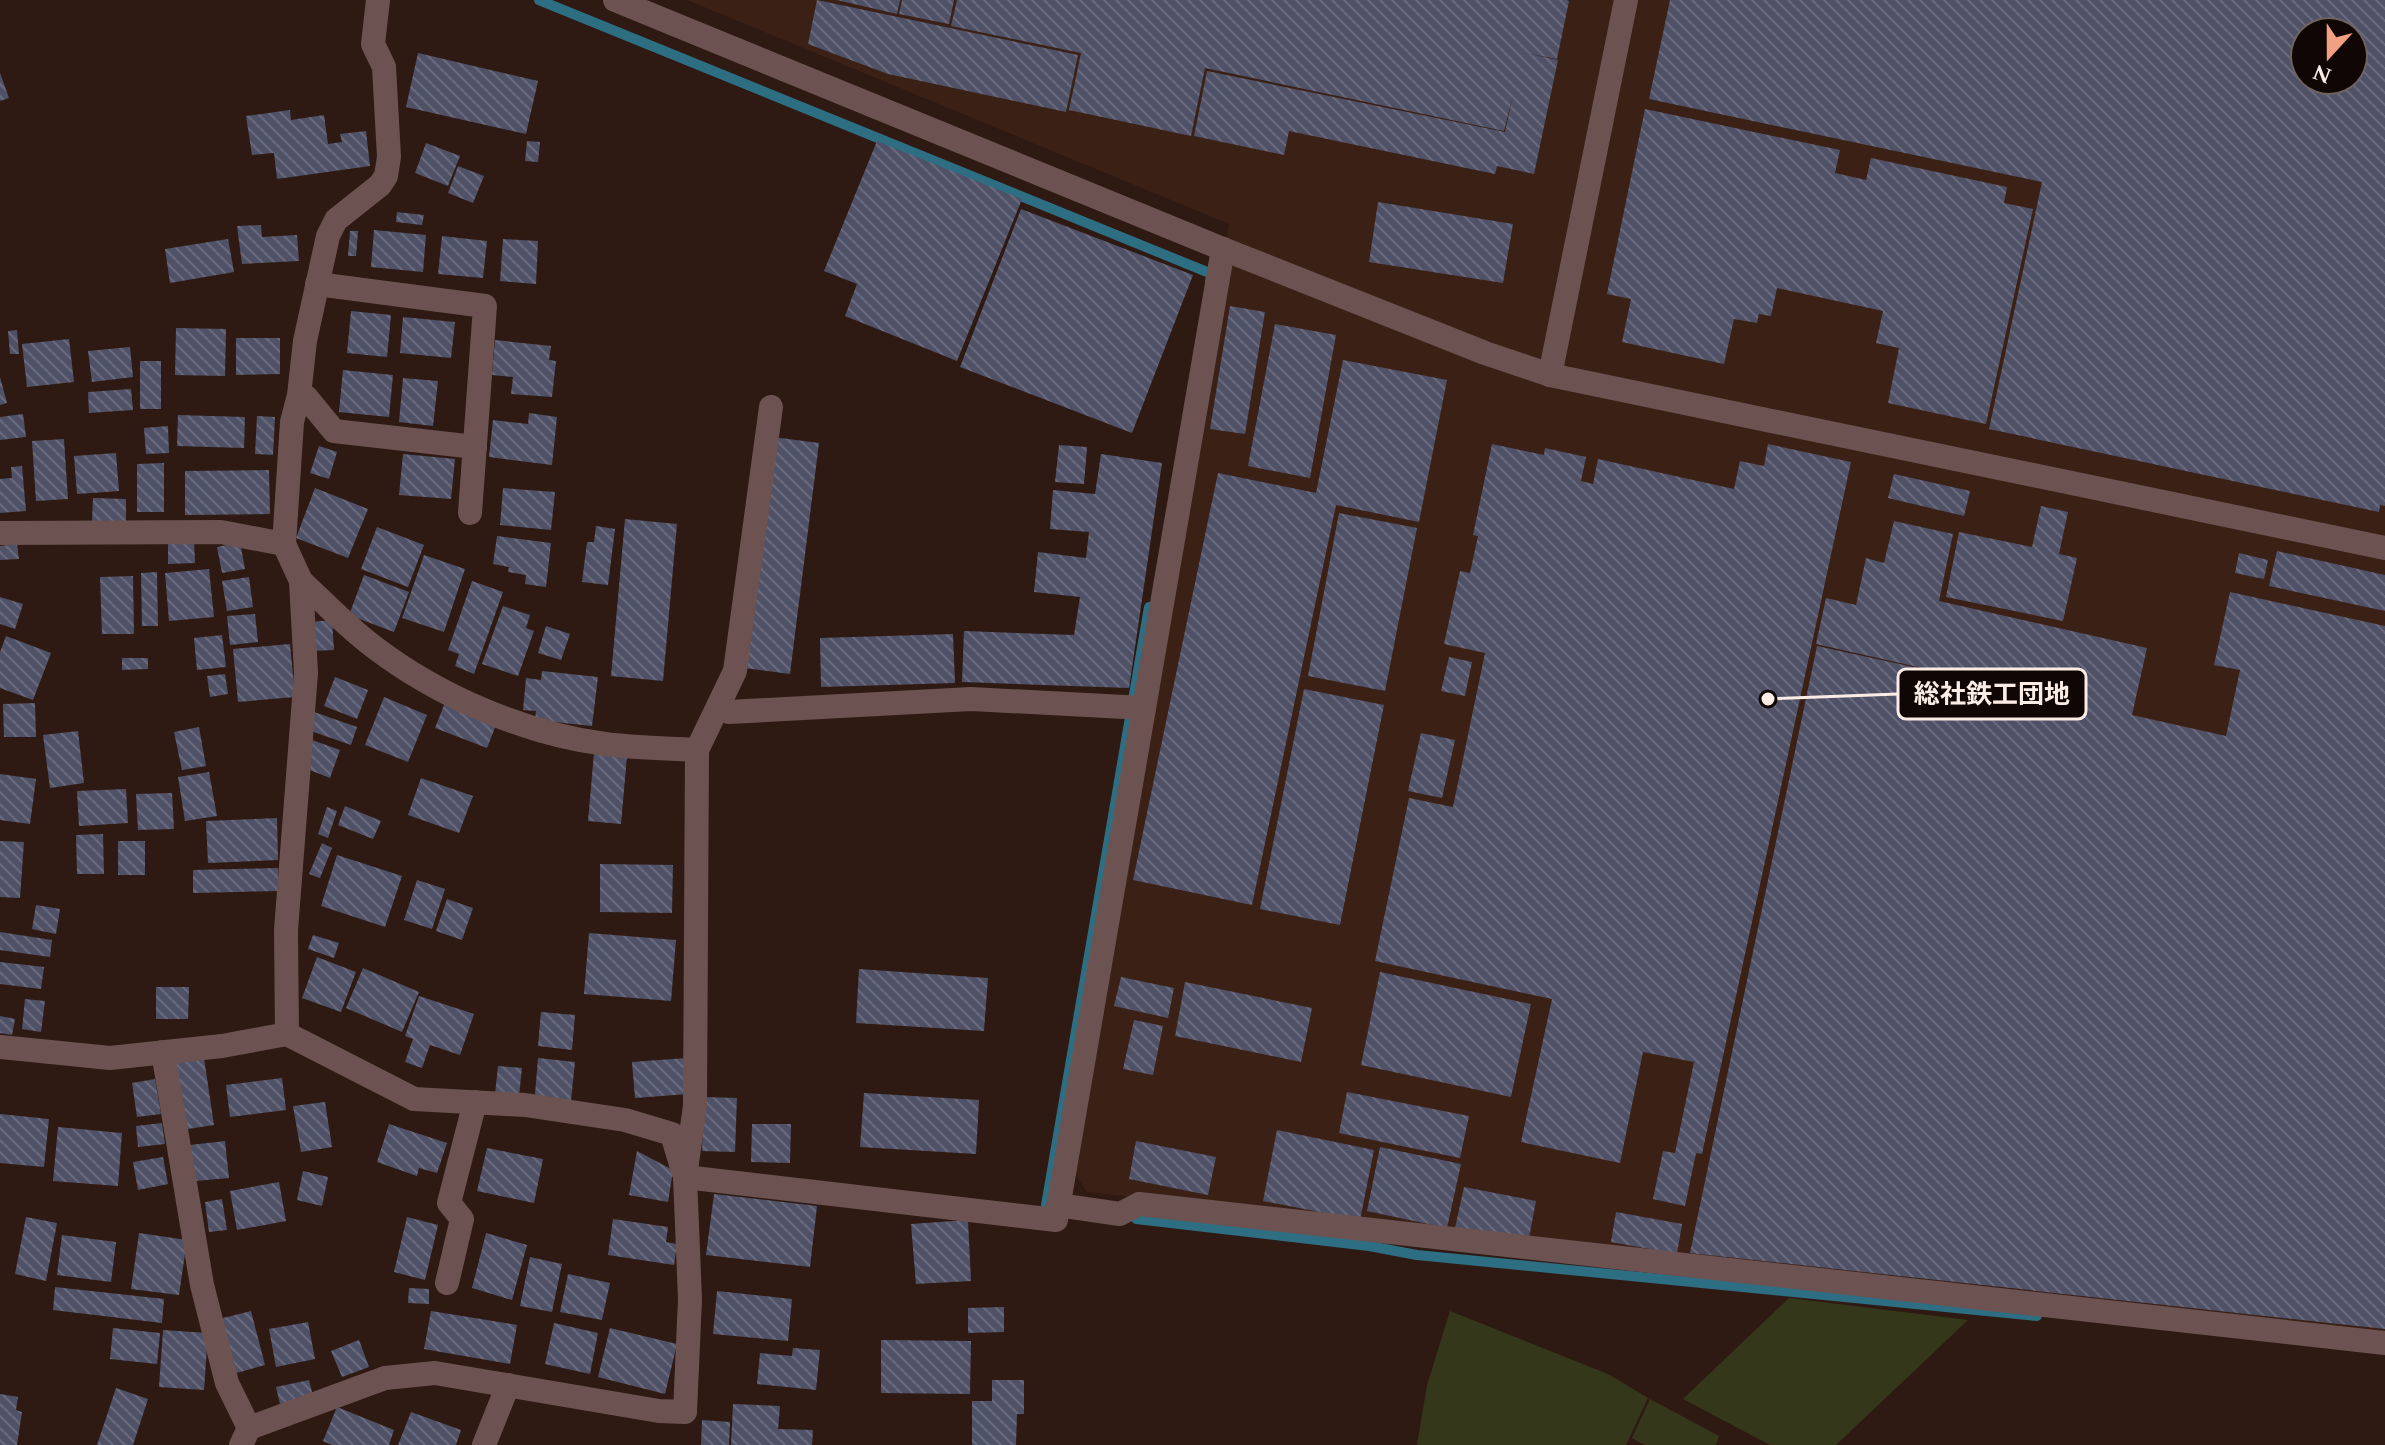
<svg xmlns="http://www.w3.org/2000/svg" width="2385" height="1445" font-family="Spectral,'Noto Sans JP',serif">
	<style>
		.built { fill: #3b2016; fill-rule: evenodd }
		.grass { fill: #35371a }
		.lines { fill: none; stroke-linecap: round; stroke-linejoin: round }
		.stream { stroke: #2d6e83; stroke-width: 10 }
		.building { fill: url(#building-back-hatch); fill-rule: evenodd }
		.minor { stroke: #6c5352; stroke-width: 24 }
		.leader { fill: none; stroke: #fbece6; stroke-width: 3 }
		.callout-dot { fill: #fbece6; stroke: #100705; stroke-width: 3 }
		.callout { fill: #100705; stroke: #fbece6; stroke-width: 3 }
		.callout-label { font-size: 26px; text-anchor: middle; font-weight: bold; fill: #fbece6 }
	</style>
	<defs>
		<pattern id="building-back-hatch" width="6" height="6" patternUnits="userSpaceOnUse" patternTransform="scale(2)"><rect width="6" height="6" fill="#4f5167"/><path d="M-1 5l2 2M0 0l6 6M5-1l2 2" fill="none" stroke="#696a7d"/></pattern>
	</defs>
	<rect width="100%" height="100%" fill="#2e1a12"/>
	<path class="built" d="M687,0H2385V1336L1087,1192L1075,1174L1229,224ZM2305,32H2353V80H2305Z"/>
	<g class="grass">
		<polygon points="1789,1298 1968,1320 1836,1445 1770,1445 1683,1399"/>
		<polygon points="1450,1311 1608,1374 1648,1398 1626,1445 1417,1445 1427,1385"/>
		<polygon points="1650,1399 1719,1436 1716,1445 1644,1445 1632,1438"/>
	</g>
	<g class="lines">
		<g class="stream">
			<polyline points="539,0 1212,274 1210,281"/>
			<polyline points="1052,1206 1046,1205 1149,607"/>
			<polyline points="1136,1219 1369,1246 1417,1255 2037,1316"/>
		</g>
	</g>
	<g class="building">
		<polygon points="817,0 1078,55 1066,112 888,74 808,44"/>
		<polygon points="837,0 900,0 897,14"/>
		<polygon points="902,0 954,0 949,24 899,14"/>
		<polygon points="957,0 1567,0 1569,1 1557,59 1520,52 1558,60 1534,174 1497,166 1495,174 1289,131 1284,155 1194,136 1207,71 1505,132 1513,95 1504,131 1205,68 1191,136 1069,110 1081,53 951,26"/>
		<path d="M1670,0H2385V506L2380,505L2379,512L1989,429L2042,182L1649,99ZM2305,32H2353V80H2305Z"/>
		<polygon points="418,53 538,81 526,134 406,107"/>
		<polygon points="0,73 9,98 0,101"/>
		<polygon points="1645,109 1840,150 1835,173 1866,180 1871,158 2007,187 2004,203 2033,209 1986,424 1888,403 1899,348 1876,343 1883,311 1777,288 1771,316 1759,314 1757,323 1734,319 1724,364 1622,342 1631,299 1607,294"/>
		<polygon points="290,110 291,120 324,115 328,144 342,142 340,134 366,131 370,166 277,179 274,153 252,155 246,116"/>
		<polygon points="527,141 540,142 538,162 525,161"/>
		<polygon points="877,141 1022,199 957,361 845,316 857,284 824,271"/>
		<polygon points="426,143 460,156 448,186 415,173"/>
		<polygon points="458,166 484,176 473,203 448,193"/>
		<polygon points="1378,202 1513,224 1503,283 1369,262"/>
		<polygon points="1021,209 1193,275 1132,433 960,367"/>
		<polygon points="397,212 424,215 422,225 396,222"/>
		<polygon points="261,225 262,237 297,235 299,261 242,264 237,226"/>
		<polygon points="374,230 426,235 423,272 371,267"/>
		<polygon points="350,231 358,231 356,256 348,256"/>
		<polygon points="442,236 487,241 483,278 438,274"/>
		<polygon points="228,239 234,272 170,283 165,249"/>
		<polygon points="503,239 538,241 536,284 500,281"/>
		<polygon points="1230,306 1265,312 1245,434 1210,429"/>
		<polygon points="351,311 391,315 387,357 347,353"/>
		<polygon points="403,317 455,322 451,358 400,353"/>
		<polygon points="1275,324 1336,335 1310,478 1248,466"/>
		<polygon points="176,328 226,329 225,376 175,375"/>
		<polygon points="17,330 19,354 10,354 8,331"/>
		<polygon points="236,338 280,338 280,374 236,375"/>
		<polygon points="69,339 74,382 27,387 22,344"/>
		<polygon points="495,340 551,346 549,360 556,361 552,397 511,394 513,377 492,375"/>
		<polygon points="130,347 133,377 92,382 88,351"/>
		<polygon points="1343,360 1447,380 1419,522 1336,505 1252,905 1133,880 1218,473 1316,493"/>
		<rect x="140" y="361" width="21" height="48"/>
		<polygon points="343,370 393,375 389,417 339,412"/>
		<polygon points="0,377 7,403 0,405"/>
		<polygon points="403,378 438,381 433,426 399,422"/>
		<polygon points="131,389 133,410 89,413 88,392"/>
		<polygon points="529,413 557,417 552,465 489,457 493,420 528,424"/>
		<polygon points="23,414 26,437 0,440 0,417"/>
		<polygon points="178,415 245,417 244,448 177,446"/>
		<polygon points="257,416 275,417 273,455 255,454"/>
		<polygon points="168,426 169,453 146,454 144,428"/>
		<polygon points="773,437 819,443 790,674 744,668"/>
		<polygon points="64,439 68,499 36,501 32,441"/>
		<polygon points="1492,444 1544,455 1545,448 1586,457 1581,481 1593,484 1598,459 1734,489 1740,461 1764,466 1768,444 1851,462 1702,1154 1696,1153 1685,1206 1653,1199 1663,1151 1675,1153 1694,1062 1643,1052 1620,1163 1521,1142 1552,999 1375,961 1409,798 1453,807 1485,653 1444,644 1460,571 1470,573 1478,536 1473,535"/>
		<polygon points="1059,445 1087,447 1084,484 1055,482"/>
		<polygon points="319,446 337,452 329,479 310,473"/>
		<polygon points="116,453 119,491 77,494 74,456"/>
		<polygon points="403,454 455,459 451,499 399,495"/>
		<polygon points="1101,454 1162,463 1129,688 962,682 964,631 1074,635 1080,597 1034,592 1038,552 1086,558 1089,532 1050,529 1053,490 1095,494"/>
		<polygon points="164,463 164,512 137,512 137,464"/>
		<polygon points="22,466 26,511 0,513 0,479 12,478 11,467"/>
		<polygon points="269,470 270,514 185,515 185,471"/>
		<polygon points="1894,474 1970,491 1964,516 1888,498"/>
		<polygon points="315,488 368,509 348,558 296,538"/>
		<polygon points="503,488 555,492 551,530 500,525"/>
		<polygon points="93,498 126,499 126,522 92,521"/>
		<polygon points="2041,506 2068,512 2059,554 2077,558 2063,621 1946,597 1959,532 2032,547"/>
		<polygon points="1339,513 1417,528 1385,691 1308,676"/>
		<polygon points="625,519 677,524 663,681 611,676"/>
		<polygon points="1894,521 1953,534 1939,601 2147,648 2132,715 2226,736 2240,670 2214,665 2230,592 2385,626 2385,1329 1690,1253 1817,646 2042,695 1816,644 1826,598 1856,605 1866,558 1884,563"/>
		<polygon points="596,526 615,529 608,585 582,582 587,542 594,542"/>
		<polygon points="377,527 424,545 408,587 361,569"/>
		<polygon points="497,536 551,543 546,587 525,584 526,575 508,572 509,567 493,564"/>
		<polygon points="194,538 195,563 168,564 168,539"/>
		<polygon points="240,542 245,569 222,573 217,547"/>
		<polygon points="17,544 19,559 0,560 0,546"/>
		<polygon points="2277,551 2385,575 2385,611 2269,586"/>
		<polygon points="2239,553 2268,560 2264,579 2235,573"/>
		<polygon points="424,555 465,569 444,632 402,618"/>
		<polygon points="209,569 214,617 169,621 165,573"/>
		<polygon points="157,572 158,626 142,626 141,573"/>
		<polygon points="364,575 409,592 394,632 349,615"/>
		<polygon points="133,576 134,634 102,634 100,577"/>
		<polygon points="249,577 253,607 227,611 222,581"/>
		<polygon points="472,581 503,592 474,674 455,666 459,654 448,650"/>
		<polygon points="0,597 23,604 15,629 0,624"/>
		<polygon points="503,606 530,615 526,628 534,631 518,676 482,664"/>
		<polygon points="255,614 258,642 230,645 227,616"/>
		<polygon points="332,620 334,650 312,651 310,622"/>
		<polygon points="546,626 570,634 561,660 538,653"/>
		<polygon points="953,634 955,683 821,687 820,638"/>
		<polygon points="222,635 226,667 197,670 194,638"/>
		<polygon points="6,636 51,653 33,700 0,688 0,652"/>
		<polygon points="290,644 295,697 238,702 233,649"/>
		<polygon points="1449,657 1472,662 1465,696 1441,691"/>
		<polygon points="122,658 148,658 148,669 122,670"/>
		<polygon points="542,671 598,677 592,726 535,720 536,711 523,710 526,678 541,680"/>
		<polygon points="225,674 228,694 210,697 207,676"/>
		<polygon points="335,677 368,690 357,719 324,706"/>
		<polygon points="1304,689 1384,705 1340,925 1260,909"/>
		<polygon points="384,697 427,715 408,762 365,745"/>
		<polygon points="446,700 498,720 487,748 435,728"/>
		<polygon points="35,703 36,737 4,737 3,704"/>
		<polygon points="314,712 357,727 351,745 308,730"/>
		<polygon points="199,727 206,766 182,770 174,732"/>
		<polygon points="78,731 84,783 50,788 43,735"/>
		<polygon points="1421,733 1455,740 1442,798 1408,791"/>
		<polygon points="312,740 340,750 330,778 302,767"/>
		<polygon points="594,753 627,756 621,824 588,821"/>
		<polygon points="209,772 217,816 185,821 178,777"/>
		<polygon points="0,774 36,779 30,824 0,820"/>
		<polygon points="421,778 473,796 459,833 408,815"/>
		<polygon points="126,789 128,823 79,826 77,791"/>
		<polygon points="172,793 174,829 138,830 136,794"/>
		<polygon points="345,806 381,821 373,839 338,825"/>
		<polygon points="327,807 337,811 328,838 318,834"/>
		<polygon points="277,818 278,860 208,863 206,821"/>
		<polygon points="103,834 104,874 77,874 76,835"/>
		<polygon points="0,841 24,842 20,898 0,897"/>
		<rect x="118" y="841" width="27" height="34"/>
		<polygon points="322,843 332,848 320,878 309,874"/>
		<polygon points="337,855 402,876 385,927 321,906"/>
		<polygon points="600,864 673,865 672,913 600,912"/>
		<polygon points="278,868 279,891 193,893 193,870"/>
		<polygon points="417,880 445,889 432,929 404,920"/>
		<polygon points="447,899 473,908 462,940 436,931"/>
		<polygon points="36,905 60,909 56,934 32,929"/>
		<polygon points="0,932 52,940 50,957 0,950"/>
		<polygon points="589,933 676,940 671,1001 584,994"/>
		<polygon points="313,935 339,943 334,958 308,949"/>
		<polygon points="317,957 356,972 341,1012 302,998"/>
		<polygon points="0,962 44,967 41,989 0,984"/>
		<polygon points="363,968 419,992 402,1032 346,1008"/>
		<polygon points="859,969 988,978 984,1031 856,1023"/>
		<polygon points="1380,972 1531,1004 1511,1097 1361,1065"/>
		<polygon points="1121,977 1174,988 1168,1018 1114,1006"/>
		<polygon points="1185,982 1312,1008 1301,1062 1175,1036"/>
		<polygon points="156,987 189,987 188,1019 156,1019"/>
		<polygon points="419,996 474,1014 460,1055 430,1045 422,1068 405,1062 413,1039 405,1036"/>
		<polygon points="25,999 45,1001 41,1032 22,1029"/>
		<polygon points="541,1012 575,1015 572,1050 538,1046"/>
		<polygon points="0,1016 15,1019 12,1035 0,1033"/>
		<polygon points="1134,1020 1163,1026 1153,1075 1123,1069"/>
		<polygon points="204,1058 214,1125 181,1130 171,1063"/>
		<polygon points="538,1058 575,1062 570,1110 534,1106"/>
		<polygon points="686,1058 688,1094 635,1098 632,1062"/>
		<polygon points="498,1066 522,1068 519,1096 495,1094"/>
		<polygon points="282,1078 286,1110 230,1117 226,1085"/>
		<polygon points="155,1079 161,1114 137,1117 132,1083"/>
		<polygon points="1347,1092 1469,1116 1460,1158 1339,1133"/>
		<polygon points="864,1093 979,1100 976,1154 860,1147"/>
		<polygon points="704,1097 737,1098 735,1152 702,1151"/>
		<polygon points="325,1102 332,1147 301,1152 293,1106"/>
		<polygon points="0,1114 49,1119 44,1167 0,1163"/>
		<polygon points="162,1123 165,1144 138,1147 136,1126"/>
		<polygon points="389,1124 447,1143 437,1173 419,1168 417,1176 377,1162"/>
		<polygon points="752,1124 791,1124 790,1163 751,1162"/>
		<polygon points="58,1127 122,1133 118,1186 53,1181"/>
		<polygon points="1277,1130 1374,1150 1360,1220 1263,1201"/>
		<polygon points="225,1141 229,1178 195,1181 190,1145"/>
		<polygon points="1136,1141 1216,1157 1208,1195 1129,1179"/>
		<polygon points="1380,1147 1461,1164 1447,1228 1367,1211"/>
		<polygon points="487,1148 543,1159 534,1203 477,1191"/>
		<polygon points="637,1151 673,1170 668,1202 629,1195"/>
		<polygon points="163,1157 168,1184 138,1190 133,1162"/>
		<polygon points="303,1171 328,1177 322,1206 297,1200"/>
		<polygon points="279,1182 286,1221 237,1230 230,1191"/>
		<polygon points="1464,1187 1536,1201 1528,1243 1455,1228"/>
		<polygon points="714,1194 817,1206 810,1267 706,1255"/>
		<polygon points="222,1199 227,1230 209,1232 205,1202"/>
		<polygon points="1616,1212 1682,1224 1677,1254 1611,1242"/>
		<polygon points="26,1217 57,1223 46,1281 15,1274"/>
		<polygon points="407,1217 438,1225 425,1280 394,1272"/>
		<polygon points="613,1219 668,1227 666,1242 677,1244 674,1265 608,1255"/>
		<polygon points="968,1220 971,1281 916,1284 911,1224"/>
		<polygon points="139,1233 187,1240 179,1295 131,1289"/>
		<polygon points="486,1233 527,1245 512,1300 472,1288"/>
		<polygon points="62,1235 116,1242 111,1282 57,1275"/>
		<polygon points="530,1257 562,1264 552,1312 520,1306"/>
		<polygon points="568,1274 610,1283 602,1320 560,1312"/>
		<polygon points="55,1287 164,1299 162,1323 53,1310"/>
		<polygon points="409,1288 429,1289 429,1304 408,1303"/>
		<polygon points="717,1291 792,1299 788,1341 713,1334"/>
		<polygon points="1004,1307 1004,1332 968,1333 968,1308"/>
		<polygon points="251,1311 265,1365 233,1374 219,1319"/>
		<polygon points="431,1311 517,1325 510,1364 424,1349"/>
		<polygon points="308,1322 315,1359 276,1367 269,1329"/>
		<polygon points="554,1323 598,1333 590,1374 545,1364"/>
		<polygon points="113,1328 160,1333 157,1364 110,1359"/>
		<polygon points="610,1328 677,1344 665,1394 598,1377"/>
		<polygon points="163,1330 208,1333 204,1390 159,1387"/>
		<polygon points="359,1340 369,1367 342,1377 331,1351"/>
		<polygon points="881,1340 971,1341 970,1394 881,1393"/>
		<polygon points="793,1348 820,1350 816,1390 757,1384 760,1353 792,1356"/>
		<polygon points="309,1380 313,1396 280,1404 276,1387"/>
		<polygon points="992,1380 1024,1380 1024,1414 1017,1414 1016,1445 972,1445 972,1401 992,1401"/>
		<polygon points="116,1388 148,1399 133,1445 97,1445"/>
		<polygon points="0,1394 18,1397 16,1410 22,1412 17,1445 0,1445"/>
		<polygon points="733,1404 780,1406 778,1429 813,1430 812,1445 731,1445"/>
		<polygon points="337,1407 394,1430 389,1445 332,1445 323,1441"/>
		<polygon points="411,1412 461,1430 456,1445 398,1445"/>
		<polygon points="702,1420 730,1422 729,1445 701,1445"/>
	</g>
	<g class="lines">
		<g class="minor">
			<polyline points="615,0 1223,249 1485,353 1550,375 2385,548"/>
			<polyline points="317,284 485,306 470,513"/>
			<polyline points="1550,375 1626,0"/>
			<polyline points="299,395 306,397 334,431 475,447"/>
			<polyline points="0,533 221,532 284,544"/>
			<path d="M301,581C325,603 348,628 374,647C438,696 526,734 605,744C635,748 667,748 697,750"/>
			<polyline points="719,707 729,712 971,699 1144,708"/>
			<polyline points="287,1034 286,930 306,673 301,581 284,544 292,422 299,395 305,341 328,236 336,220 380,185 386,176 389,157 384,67 373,44 378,0"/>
			<polyline points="0,1047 110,1058 222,1046 287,1034 414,1099 525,1105 625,1120 672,1134 683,1171"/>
			<polyline points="163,1052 202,1285 227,1383 249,1428"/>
			<polyline points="685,1177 1056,1220 1223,249"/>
			<polyline points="1058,1205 1120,1214 1139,1204 2385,1343"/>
			<polyline points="447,1283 462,1219 449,1203 475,1102"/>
			<polyline points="241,1445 249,1428 385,1378 435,1373 659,1411 685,1412 690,1299 685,1177 695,1106 697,750 735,671 771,407"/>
			<polyline points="484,1445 508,1385"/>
		</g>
	</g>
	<path class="leader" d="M1768 699L1898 694"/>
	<circle class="callout-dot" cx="1768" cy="699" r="8"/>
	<rect class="callout" x="1898" y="669" width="188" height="50" rx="8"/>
	<g class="callout-label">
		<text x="1992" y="703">総社鉄工団地</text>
	</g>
	<g transform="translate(2329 56) rotate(201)"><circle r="38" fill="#100705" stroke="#6e635f" stroke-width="2"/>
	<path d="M0-6L14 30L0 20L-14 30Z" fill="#f2a081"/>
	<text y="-12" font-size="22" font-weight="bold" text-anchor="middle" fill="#fbece6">N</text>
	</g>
</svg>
